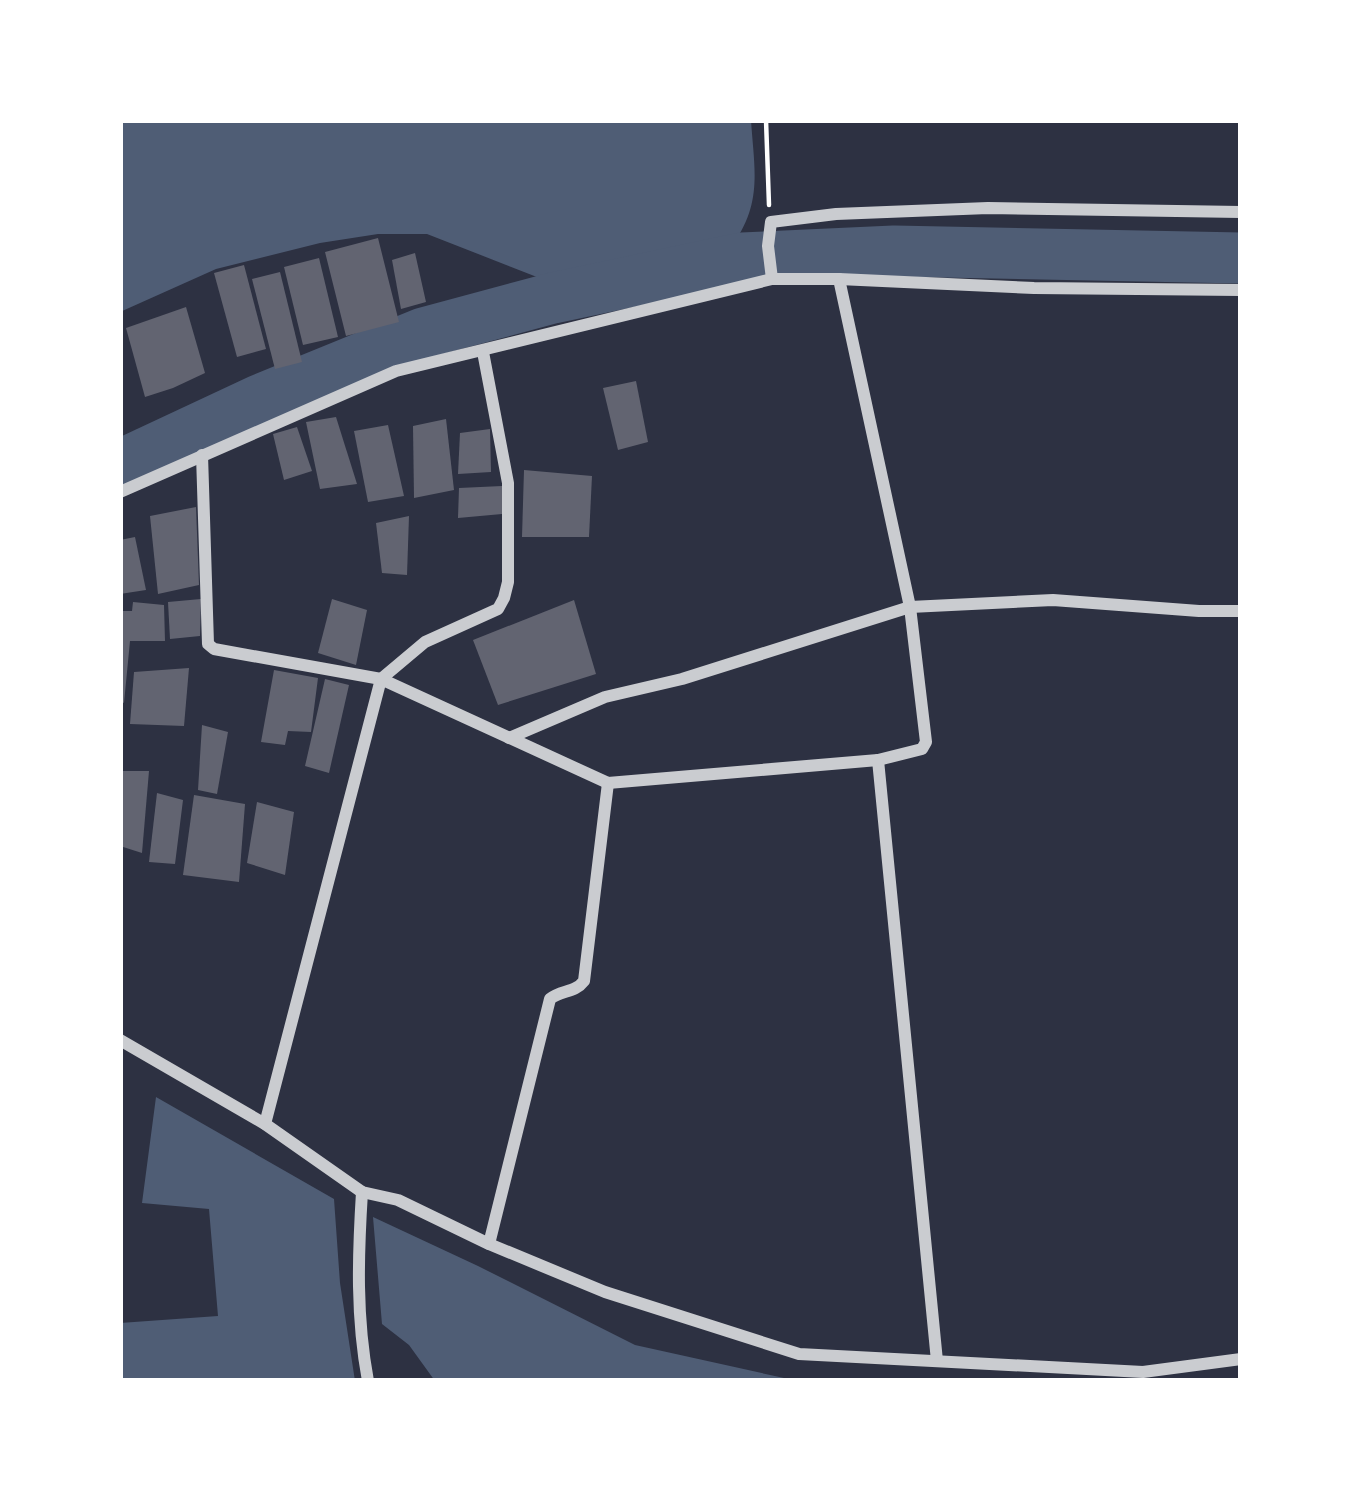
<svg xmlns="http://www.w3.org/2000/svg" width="1361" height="1501" font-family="Jost,sans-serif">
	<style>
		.water { fill: #4f5d75 }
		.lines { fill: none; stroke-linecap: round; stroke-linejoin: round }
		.river { stroke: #4f5d75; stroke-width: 51 }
		.building { fill: #626471 }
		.path { stroke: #fff; stroke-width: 4.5 }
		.minor { stroke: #caccd0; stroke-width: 12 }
	</style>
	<rect width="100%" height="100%" fill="#2d3142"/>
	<g class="water">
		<path d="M120,120H751C754,168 763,202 733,244L560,286L427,234H378L320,243L216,269L120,312Z"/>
		<polygon points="156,1097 334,1199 340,1283 355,1381 120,1381 120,1323 218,1316 209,1209 142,1203"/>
		<polygon points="373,1217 478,1266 635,1345 784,1378 820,1381 435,1381 409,1345 382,1324"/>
	</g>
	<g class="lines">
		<polyline class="river" points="120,465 259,400 423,333 553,298 742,258 894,251 1241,258"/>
	</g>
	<g class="building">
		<polygon points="378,238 399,322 346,336 325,252"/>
		<polygon points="415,253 426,302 401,309 392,260"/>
		<polygon points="319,258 338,337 303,345 284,267"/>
		<polygon points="244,265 266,349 237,357 214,273"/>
		<polygon points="280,272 302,362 275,369 252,279"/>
		<polygon points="186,307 205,373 173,388 145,397 126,328"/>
		<polygon points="636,381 648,442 618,450 603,388"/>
		<polygon points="336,417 357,484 320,489 306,422"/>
		<polygon points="446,419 454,490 414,498 413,426"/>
		<polygon points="388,425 404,496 368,502 354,431"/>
		<polygon points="297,427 312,471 284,480 273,434"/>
		<polygon points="490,429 491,472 458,474 460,433"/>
		<polygon points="524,470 592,476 589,537 522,537"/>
		<polygon points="502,486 502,514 458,518 459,488"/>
		<polygon points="196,507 199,585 158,594 150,516"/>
		<polygon points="409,516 407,575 382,573 376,523"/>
		<polygon points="135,537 146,590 120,594 120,540"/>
		<polygon points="201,599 200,636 170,639 168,602"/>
		<polygon points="332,599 367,610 356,665 318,653"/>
		<polygon points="574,600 596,674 498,705 473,640"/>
		<polygon points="133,602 164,605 165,641 130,641 124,703 120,701 120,611 132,611"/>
		<polygon points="189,668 184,726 130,724 134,672"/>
		<polygon points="274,670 318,678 311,732 288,731 285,745 261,742"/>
		<polygon points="325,679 349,685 329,773 305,766"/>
		<polygon points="202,725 228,732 217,794 198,790"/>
		<polygon points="120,771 149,771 142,853 120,846"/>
		<polygon points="157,793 183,800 175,864 149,862"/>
		<polygon points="194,795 245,804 239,882 183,875"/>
		<polygon points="257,802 294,812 285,875 247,863"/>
	</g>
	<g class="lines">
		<polyline class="path" points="766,120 769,205"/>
		<g class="minor">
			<polyline points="772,279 768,246 771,222 836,214 988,208 1241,212"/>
			<polyline points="202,455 208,644 214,649 381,679 608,783 878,760 922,749 926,742 910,607 839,279"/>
			<polyline points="120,492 396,371 772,279 839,279 1034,288 1241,290"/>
			<polyline points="509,738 605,697 682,679 910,607 1053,600 1199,611 1241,611"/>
			<polyline points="878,760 937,1361"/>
			<polyline points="120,1040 265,1124 362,1192 398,1200 489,1244 605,1292 799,1354 1143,1372 1241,1359"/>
			<polyline points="265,1124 381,679 425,642 498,609 504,598 508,582 508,483 483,352"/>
			<path d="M362,1192C358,1256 356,1317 368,1381"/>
			<path d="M489,1244L550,999C561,990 575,993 584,981L608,783"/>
		</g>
	</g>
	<rect width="1361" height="1501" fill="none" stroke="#ffffff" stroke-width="246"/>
</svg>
